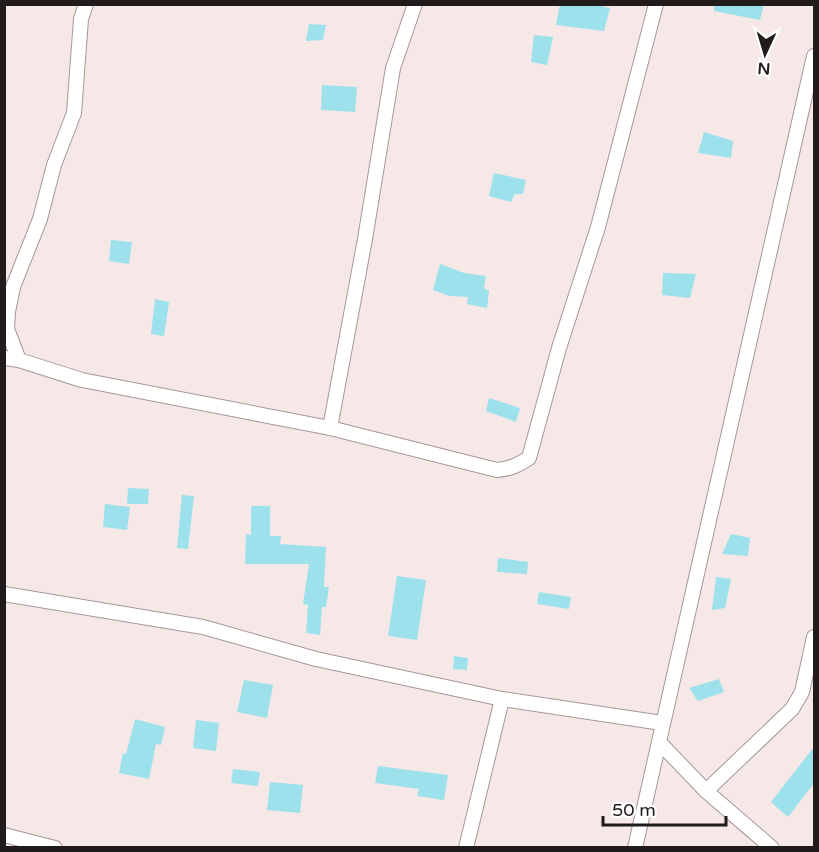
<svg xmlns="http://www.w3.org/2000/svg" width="819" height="852" viewBox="0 0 819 852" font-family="'Varela Round',sans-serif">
<rect width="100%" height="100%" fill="#f6e8e6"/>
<g fill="#9ce1ec">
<path d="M 560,4 L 605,4 L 604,7 L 610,8 L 604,31 L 556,25 Z"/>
<path d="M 714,4 L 764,4 L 760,20 L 714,11 Z"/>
<path d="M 309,24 L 326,25 L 323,40 L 306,41 Z"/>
<path d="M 534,35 L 553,37 L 547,65 L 531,62 Z"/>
<path d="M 322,85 L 357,87 L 355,112 L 321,110 Z"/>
<path d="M 704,132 L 733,141 L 731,158 L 698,153 Z"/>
<path d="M 494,173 L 526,180 L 523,194 L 515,194 L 511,202 L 489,196 Z"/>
<path d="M 111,240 L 132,242 L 129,264 L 109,261 Z"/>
<path d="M 440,264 L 464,273 L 486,276 L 484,288 L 489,291 L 487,308 L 467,304 L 468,297 L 450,296 L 433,290 Z"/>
<path d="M 663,273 L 696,274 L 690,298 L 662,295 Z"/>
<path d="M 155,299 L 169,302 L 164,336 L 151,334 Z"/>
<path d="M 489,398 L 520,408 L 516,422 L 486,411 Z"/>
<path d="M 128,488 L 149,489 L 148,504 L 127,504 Z"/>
<path d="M 182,495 L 194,496 L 188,549 L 177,548 Z"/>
<path d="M 105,504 L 130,507 L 127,530 L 103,527 Z"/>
<path d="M 251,506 L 270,506 L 270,536 L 281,536 L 280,544 L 326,547 L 324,587 L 329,587 L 326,607 L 322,607 L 320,635 L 306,633 L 308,605 L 303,604 L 309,564 L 245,564 L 246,534 L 251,535 Z"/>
<path d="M 731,534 L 750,538 L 748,556 L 722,554 Z"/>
<path d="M 498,558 L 528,562 L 527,574 L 497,572 Z"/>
<path d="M 397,576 L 426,580 L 417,640 L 388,636 Z"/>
<path d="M 716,577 L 731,579 L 725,608 L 712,610 Z"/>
<path d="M 539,592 L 571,597 L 569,609 L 537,604 Z"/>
<path d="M 454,656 L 468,658 L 467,670 L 453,669 Z"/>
<path d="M 719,679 L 724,692 L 698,701 L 689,688 Z"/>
<path d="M 244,680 L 273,685 L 267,718 L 237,712 Z"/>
<path d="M 135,719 L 165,727 L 161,745 L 156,744 L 149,779 L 119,773 L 123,753 L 126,754 Z"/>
<path d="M 196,720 L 219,723 L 216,751 L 193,748 Z"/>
<path d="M 814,747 L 814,783 L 788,817 L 771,802 Z"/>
<path d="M 378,766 L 448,775 L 444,800 L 417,796 L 419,789 L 375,783 Z"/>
<path d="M 233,769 L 260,772 L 258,786 L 231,783 Z"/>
<path d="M 270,782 L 303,785 L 300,813 L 267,810 Z"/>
</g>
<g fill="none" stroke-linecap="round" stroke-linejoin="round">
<g stroke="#a59897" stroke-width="16">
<g id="minor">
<path d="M 4,358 L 19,360 L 82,380 L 330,428 L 497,470 C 510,469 518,465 529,458 L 559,348 L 598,227 L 656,4"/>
<path d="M 19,360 L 7,329 L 8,312 L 13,287 L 40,219 L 54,165 L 74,113 L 81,19 L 86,4"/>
<path d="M 330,428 L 365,239 L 393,68 L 415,4"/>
<path d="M 4,594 L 203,627 L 316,659 L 502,699 L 662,723"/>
<path d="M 660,743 L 706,791 L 772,848"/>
<path d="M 706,791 L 792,709 L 802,692 L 814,637"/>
<path d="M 4,835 L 55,848"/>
<path d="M 466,848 L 502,699"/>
<path d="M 635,848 L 814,56"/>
</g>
</g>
<use href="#minor" stroke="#fff" stroke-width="14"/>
</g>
<rect width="819" height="852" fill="none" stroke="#211c1b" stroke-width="12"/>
<g transform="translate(765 54) rotate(184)" stroke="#ffffff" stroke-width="4.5" paint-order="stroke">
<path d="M0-4.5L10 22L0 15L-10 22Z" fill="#211c1b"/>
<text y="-9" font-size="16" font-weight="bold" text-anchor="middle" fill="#211c1b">N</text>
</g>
<path d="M603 816v9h123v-9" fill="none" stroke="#211c1b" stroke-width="3"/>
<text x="612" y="816" font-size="18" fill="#211c1b" stroke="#ffffff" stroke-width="4.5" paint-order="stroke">50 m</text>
</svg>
